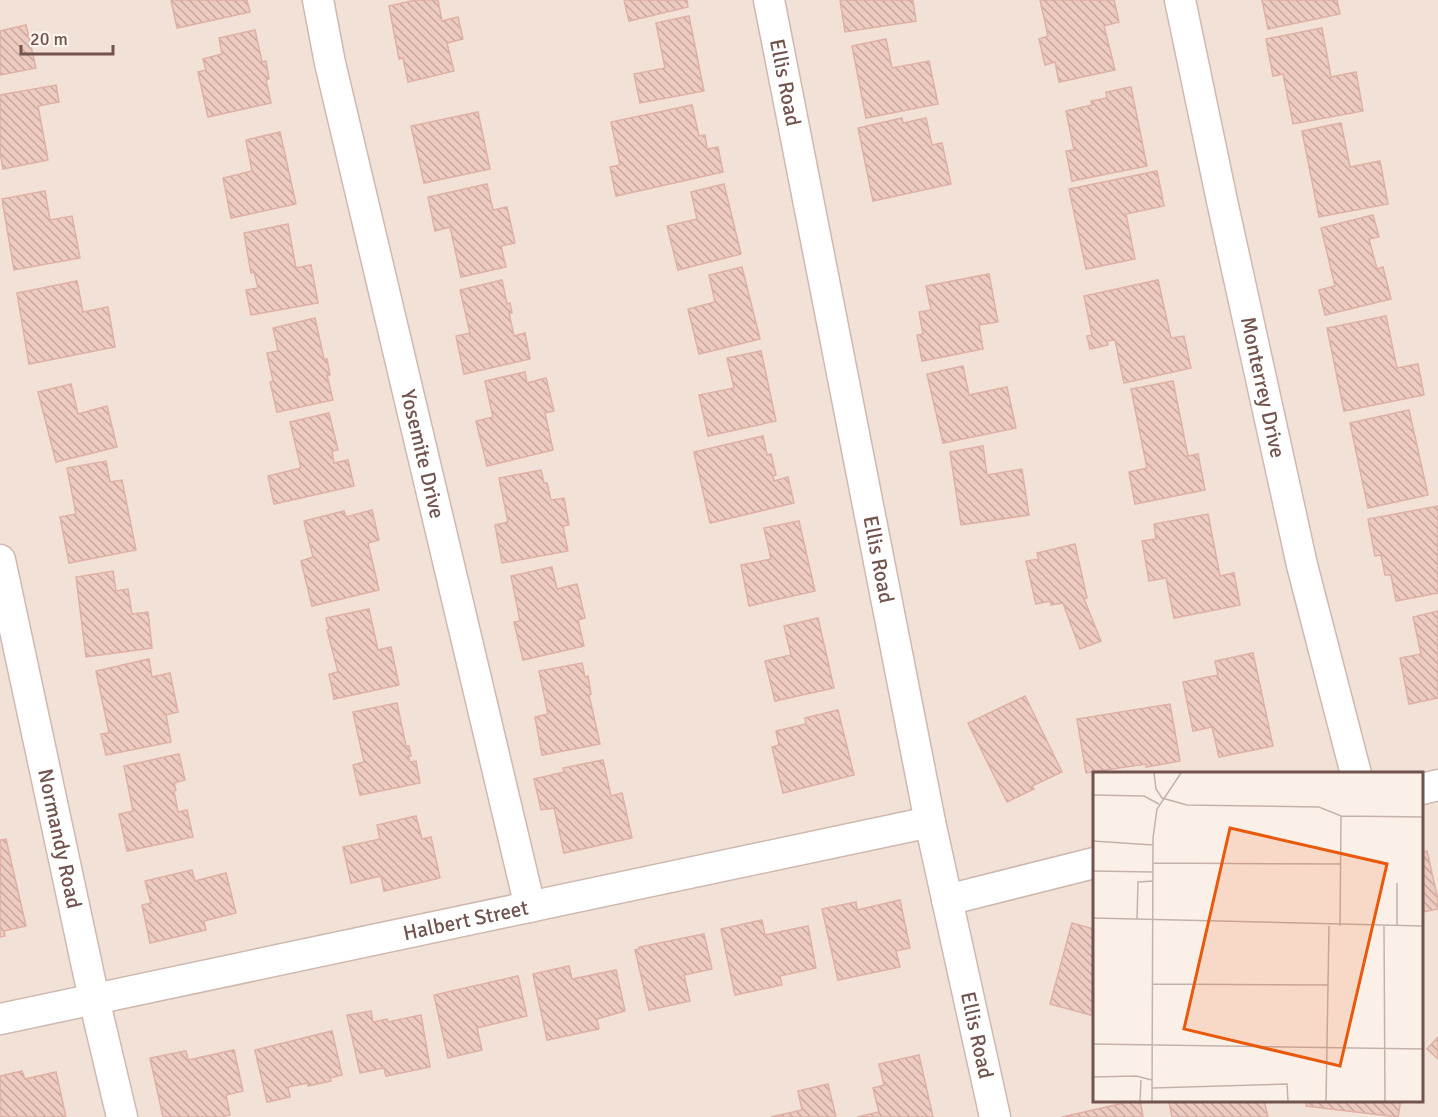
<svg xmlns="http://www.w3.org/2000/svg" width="1438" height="1117" viewBox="0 0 1438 1117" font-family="Signika,sans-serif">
<defs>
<pattern id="building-back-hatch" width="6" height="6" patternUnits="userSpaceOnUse" patternTransform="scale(1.5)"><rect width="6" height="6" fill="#eecbc1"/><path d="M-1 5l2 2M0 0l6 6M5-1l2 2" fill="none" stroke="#c5a79f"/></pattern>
</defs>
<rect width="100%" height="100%" fill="#fbf0e8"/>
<path fill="#f2e1d7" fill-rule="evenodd" d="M 0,0 L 1438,0 L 1438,1117 L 0,1117 ZM 1094,774 L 1422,774 L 1422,1100 L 1094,1100 Z"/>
<g fill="url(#building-back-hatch)" stroke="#dfb0a3" stroke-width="1.5">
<path d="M 171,0 L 247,0 L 250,12 L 177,28 Z"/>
<path d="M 416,0 L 438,0 L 442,21 L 458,17 L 463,39 L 447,43 L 454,71 L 408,82 L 403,58 L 399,59 L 389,6 Z"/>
<path d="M 624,0 L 687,0 L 688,7 L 629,21 Z"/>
<path d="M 840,0 L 913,0 L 916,21 L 845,32 Z"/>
<path d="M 1040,0 L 1114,0 L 1119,22 L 1104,26 L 1115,70 L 1059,82 L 1055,62 L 1045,65 L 1039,39 L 1048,36 Z"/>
<path d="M 1262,0 L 1337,0 L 1340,14 L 1268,29 Z"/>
<path d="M 689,16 L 704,91 L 640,103 L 634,74 L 665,68 L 656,23 Z"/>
<path d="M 26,25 L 36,68 L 0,75 L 0,31 Z"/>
<path d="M 1322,28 L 1331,77 L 1356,72 L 1363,111 L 1293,124 L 1283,74 L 1273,76 L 1266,39 Z"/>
<path d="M 255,30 L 262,62 L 266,61 L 269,79 L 266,80 L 271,103 L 208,117 L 198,72 L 206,70 L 203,59 L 222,54 L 219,38 Z"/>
<path d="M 886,39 L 892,68 L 929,61 L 938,104 L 866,118 L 852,46 Z"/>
<path d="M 56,85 L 59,102 L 38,106 L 48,160 L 3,169 L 0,152 L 0,95 Z"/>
<path d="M 1131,87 L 1147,166 L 1072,181 L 1066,151 L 1074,150 L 1066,111 L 1092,105 L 1091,101 L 1107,98 L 1106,92 Z"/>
<path d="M 692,105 L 699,136 L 705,135 L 707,149 L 718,147 L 723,172 L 616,196 L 610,167 L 620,165 L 611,122 Z"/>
<path d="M 478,112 L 490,169 L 424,183 L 411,126 Z"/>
<path d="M 902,118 L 903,123 L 926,118 L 932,145 L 942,143 L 951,184 L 873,201 L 858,128 Z"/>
<path d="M 1341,123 L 1350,167 L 1380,161 L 1388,204 L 1319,217 L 1302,131 Z"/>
<path d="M 280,132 L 296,204 L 231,218 L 223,178 L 252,171 L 246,140 Z"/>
<path d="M 1157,171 L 1164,206 L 1126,214 L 1135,259 L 1086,269 L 1069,189 Z"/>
<path d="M 487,184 L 493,210 L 507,207 L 515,243 L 501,246 L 506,267 L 461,277 L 450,227 L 435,231 L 428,197 Z"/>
<path d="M 724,184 L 741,254 L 678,270 L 667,226 L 697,219 L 691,192 Z"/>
<path d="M 45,191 L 50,220 L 72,216 L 80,258 L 14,270 L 2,199 Z"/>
<path d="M 1373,215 L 1379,237 L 1369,239 L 1377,269 L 1383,267 L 1391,299 L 1325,315 L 1319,290 L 1335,286 L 1321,228 Z"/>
<path d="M 288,224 L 296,268 L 311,265 L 318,303 L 251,315 L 246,290 L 258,288 L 254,272 L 251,273 L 244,233 Z"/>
<path d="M 742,267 L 760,339 L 699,354 L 688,309 L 715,302 L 709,275 Z"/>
<path d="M 989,274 L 998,322 L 979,325 L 983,349 L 922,361 L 917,335 L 923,334 L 919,312 L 931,310 L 926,286 Z"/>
<path d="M 502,280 L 507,304 L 510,303 L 512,313 L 509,313 L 514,336 L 525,333 L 530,359 L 464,374 L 456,336 L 470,333 L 460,290 Z"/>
<path d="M 1158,280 L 1171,338 L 1184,336 L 1191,368 L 1124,383 L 1115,340 L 1107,341 L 1108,345 L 1090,349 L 1087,336 L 1092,335 L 1084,296 Z"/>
<path d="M 77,281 L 83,312 L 108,307 L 115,347 L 29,364 L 17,293 Z"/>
<path d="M 1386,316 L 1397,368 L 1418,364 L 1424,395 L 1344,411 L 1327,328 Z"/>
<path d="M 315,318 L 324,359 L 327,359 L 330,375 L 327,375 L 333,400 L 277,412 L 270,382 L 273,381 L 267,353 L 278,351 L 273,328 Z"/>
<path d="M 761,351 L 776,421 L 708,436 L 699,395 L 734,388 L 727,358 Z"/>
<path d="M 963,366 L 969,395 L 1007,387 L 1016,428 L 943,443 L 927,374 Z"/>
<path d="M 525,372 L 527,383 L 546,378 L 554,411 L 545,413 L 553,450 L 487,466 L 476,421 L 493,417 L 485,381 Z"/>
<path d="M 1173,381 L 1188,456 L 1198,454 L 1205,490 L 1135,504 L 1129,472 L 1147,468 L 1131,389 Z"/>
<path d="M 71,384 L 78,414 L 107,406 L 117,447 L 56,462 L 38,392 Z"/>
<path d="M 1409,410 L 1428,495 L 1368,508 L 1350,423 Z"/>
<path d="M 329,413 L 338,450 L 332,451 L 334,463 L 348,460 L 354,486 L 274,504 L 268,476 L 301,468 L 290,422 Z"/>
<path d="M 763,436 L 767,455 L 771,454 L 776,475 L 773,476 L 774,481 L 788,477 L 794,503 L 710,523 L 694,452 Z"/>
<path d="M 983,446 L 987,475 L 1022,469 L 1029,515 L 961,525 L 950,452 Z"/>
<path d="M 106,461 L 110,482 L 122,480 L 136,550 L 69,563 L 60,517 L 76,514 L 67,468 Z"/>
<path d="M 541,470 L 544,483 L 547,483 L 551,500 L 564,498 L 569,525 L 563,526 L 568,551 L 502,563 L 495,525 L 508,522 L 499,478 Z"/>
<path d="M 1438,506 L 1438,593 L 1396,601 L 1391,575 L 1385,575 L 1381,555 L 1375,556 L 1368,519 Z"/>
<path d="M 372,510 L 379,540 L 368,543 L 379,590 L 312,606 L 301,561 L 313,557 L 304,521 L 344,511 L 346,517 Z"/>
<path d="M 1208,514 L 1220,576 L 1234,573 L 1240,605 L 1174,618 L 1166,578 L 1149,581 L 1142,541 L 1156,539 L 1154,524 Z"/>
<path d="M 799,521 L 815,591 L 749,606 L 741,565 L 771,559 L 764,528 Z"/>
<path d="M 1075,544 L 1087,598 L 1084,599 L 1101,641 L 1080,649 L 1063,603 L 1051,605 L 1050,601 L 1036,604 L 1026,561 L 1039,559 L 1037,553 Z"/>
<path d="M 552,567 L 557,589 L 577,584 L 585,618 L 578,620 L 584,646 L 523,660 L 514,622 L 520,621 L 511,576 Z"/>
<path d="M 113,571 L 116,591 L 128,589 L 132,614 L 148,612 L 152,648 L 86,657 L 76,577 Z"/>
<path d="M 369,609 L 378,650 L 391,647 L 399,685 L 334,699 L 329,674 L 338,672 L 327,630 L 329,630 L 326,618 Z"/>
<path d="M 1438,611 L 1438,698 L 1409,704 L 1400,658 L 1421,654 L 1413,617 Z"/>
<path d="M 818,618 L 834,688 L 775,701 L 765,661 L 791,655 L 784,626 Z"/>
<path d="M 1253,653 L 1273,746 L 1219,757 L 1212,727 L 1193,731 L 1183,682 L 1218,675 L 1215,661 Z"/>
<path d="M 149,659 L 152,677 L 170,673 L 178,712 L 166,715 L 171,742 L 106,755 L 101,734 L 109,733 L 96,671 Z"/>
<path d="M 582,663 L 585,677 L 588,676 L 591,694 L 589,695 L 600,744 L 542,755 L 535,717 L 548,714 L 539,671 Z"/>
<path d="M 1025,696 L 1062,772 L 1032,786 L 1034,789 L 1007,802 L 968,723 Z"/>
<path d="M 397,703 L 406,746 L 409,746 L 411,756 L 408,756 L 410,762 L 416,761 L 420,783 L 360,795 L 353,765 L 364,762 L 353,712 Z"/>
<path d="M 1170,704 L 1180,761 L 1146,767 L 1146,764 L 1086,773 L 1077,719 Z"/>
<path d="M 838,710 L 854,775 L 783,793 L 772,747 L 779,745 L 776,731 L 806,724 L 805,718 Z"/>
<path d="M 179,754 L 185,780 L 174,783 L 176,790 L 174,791 L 178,812 L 187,810 L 193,837 L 127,851 L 119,814 L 133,811 L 124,766 Z"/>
<path d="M 603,760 L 611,796 L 622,793 L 632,838 L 564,853 L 554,808 L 541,810 L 534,779 L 564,772 L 563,768 Z"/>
<path d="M 416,816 L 422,839 L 431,837 L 440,878 L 384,891 L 381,876 L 351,883 L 343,847 L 380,839 L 377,825 Z"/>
<path d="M 6,839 L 26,926 L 4,931 L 5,936 L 0,937 L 0,840 Z"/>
<path d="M 1427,851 L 1438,900 L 1438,909 L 1422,912 L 1422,853 Z"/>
<path d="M 192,870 L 195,881 L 226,873 L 236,913 L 204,921 L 206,930 L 150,943 L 142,905 L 151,903 L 145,881 Z"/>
<path d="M 900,900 L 910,948 L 896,951 L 900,967 L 838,980 L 822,909 L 856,902 L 857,910 Z"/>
<path d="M 762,920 L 765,935 L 808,926 L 816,968 L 780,976 L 782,985 L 735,995 L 721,929 Z"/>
<path d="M 1072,923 L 1094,929 L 1094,1016 L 1050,1004 Z"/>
<path d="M 704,934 L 712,969 L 684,975 L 690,1001 L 649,1010 L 635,950 L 639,949 L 639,947 Z"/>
<path d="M 569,966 L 572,979 L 616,970 L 625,1011 L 597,1019 L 599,1029 L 547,1040 L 533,974 Z"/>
<path d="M 518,976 L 527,1016 L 477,1028 L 482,1050 L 448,1058 L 434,995 Z"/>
<path d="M 371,1011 L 373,1022 L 387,1019 L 388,1022 L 421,1015 L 430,1067 L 386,1076 L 384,1068 L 360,1073 L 347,1015 Z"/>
<path d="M 332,1031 L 342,1075 L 330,1078 L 331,1081 L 308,1086 L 308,1083 L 288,1087 L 290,1097 L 267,1102 L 255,1050 Z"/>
<path d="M 1438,1037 L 1438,1059 L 1427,1049 Z"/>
<path d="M 234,1050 L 243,1091 L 226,1095 L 230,1115 L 221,1117 L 163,1117 L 150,1058 L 186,1051 L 188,1060 Z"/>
<path d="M 919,1055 L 933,1117 L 857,1117 L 879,1112 L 873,1088 L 884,1085 L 879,1064 Z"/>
<path d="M 22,1071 L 25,1079 L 56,1072 L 66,1117 L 0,1117 L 0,1076 Z"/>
<path d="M 828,1084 L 836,1117 L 771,1117 L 802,1110 L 798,1091 Z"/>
<path d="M 1140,1100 L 1143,1117 L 1062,1117 L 1137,1100 Z"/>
<path d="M 1178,1100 L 1264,1100 L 1268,1117 L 1172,1117 L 1169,1102 Z"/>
<path d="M 1307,1100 L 1401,1100 L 1398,1117 L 1306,1106 Z"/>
</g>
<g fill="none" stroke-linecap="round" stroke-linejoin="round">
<g stroke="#ceb9b1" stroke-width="33">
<g id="minor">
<path id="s1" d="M 318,0 L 330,63 L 530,907"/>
<path id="s2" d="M 769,0 L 930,822 L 995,1117"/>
<path id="s3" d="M 1180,0 L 1222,201 L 1302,565 L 1356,774"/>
<path id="s4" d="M 0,560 L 94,999 L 122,1117"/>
<path d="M 1422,789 L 1438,785"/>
<path d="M 947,900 L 1094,863"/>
<path id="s5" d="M 0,1019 L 930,822"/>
</g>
</g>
<use href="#minor" stroke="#fff" stroke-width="30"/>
</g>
<g text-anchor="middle" stroke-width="5" stroke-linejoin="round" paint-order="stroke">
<g font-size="21" fill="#72544e" stroke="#fef5ee">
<text dy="7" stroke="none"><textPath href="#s2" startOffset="84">Ellis Road</textPath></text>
<text dy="7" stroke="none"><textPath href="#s3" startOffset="396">Monterrey Drive</textPath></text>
<text dy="7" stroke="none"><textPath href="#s1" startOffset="466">Yosemite Drive</textPath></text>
<text dy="7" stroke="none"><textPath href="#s2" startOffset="570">Ellis Road</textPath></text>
<text dy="7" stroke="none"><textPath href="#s4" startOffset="285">Normandy Road</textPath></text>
<text dy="7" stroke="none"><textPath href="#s5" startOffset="476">Halbert Street</textPath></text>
<text dy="7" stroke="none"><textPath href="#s2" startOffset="1056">Ellis Road</textPath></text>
</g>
</g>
<g transform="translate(1093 772)">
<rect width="330" height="330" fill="#fbf0e8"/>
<path fill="none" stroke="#c4b2aa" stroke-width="1.5" d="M 61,1 L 63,17 L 69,26 L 94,33 L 226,35 L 248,44 L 330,45M 0,23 L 51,24 L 66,32M 0,69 L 60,73M 60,91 L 247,92M 0,99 L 60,100M 304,111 L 304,154M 0,146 L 330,154M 44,147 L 45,110 L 60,109M 247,154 L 248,44M 291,154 L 292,329M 59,212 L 235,213M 0,272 L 330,277M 0,305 L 43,304 L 59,308M 59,316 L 194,312 L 195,329M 47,329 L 48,308M 59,329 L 60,66 L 64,37 L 88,1M 233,329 L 236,154"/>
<path fill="#e8590c" fill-opacity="0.15" stroke="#e8590c" stroke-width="3" d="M 137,56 L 294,92 L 247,294 L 91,257 Z"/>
<rect width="330" height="330" fill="none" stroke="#72544e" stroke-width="3"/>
</g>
<path d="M21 45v9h92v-9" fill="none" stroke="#72544e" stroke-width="3"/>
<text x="30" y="45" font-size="18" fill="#72544e" stroke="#fef5ee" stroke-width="4.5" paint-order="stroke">20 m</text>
</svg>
